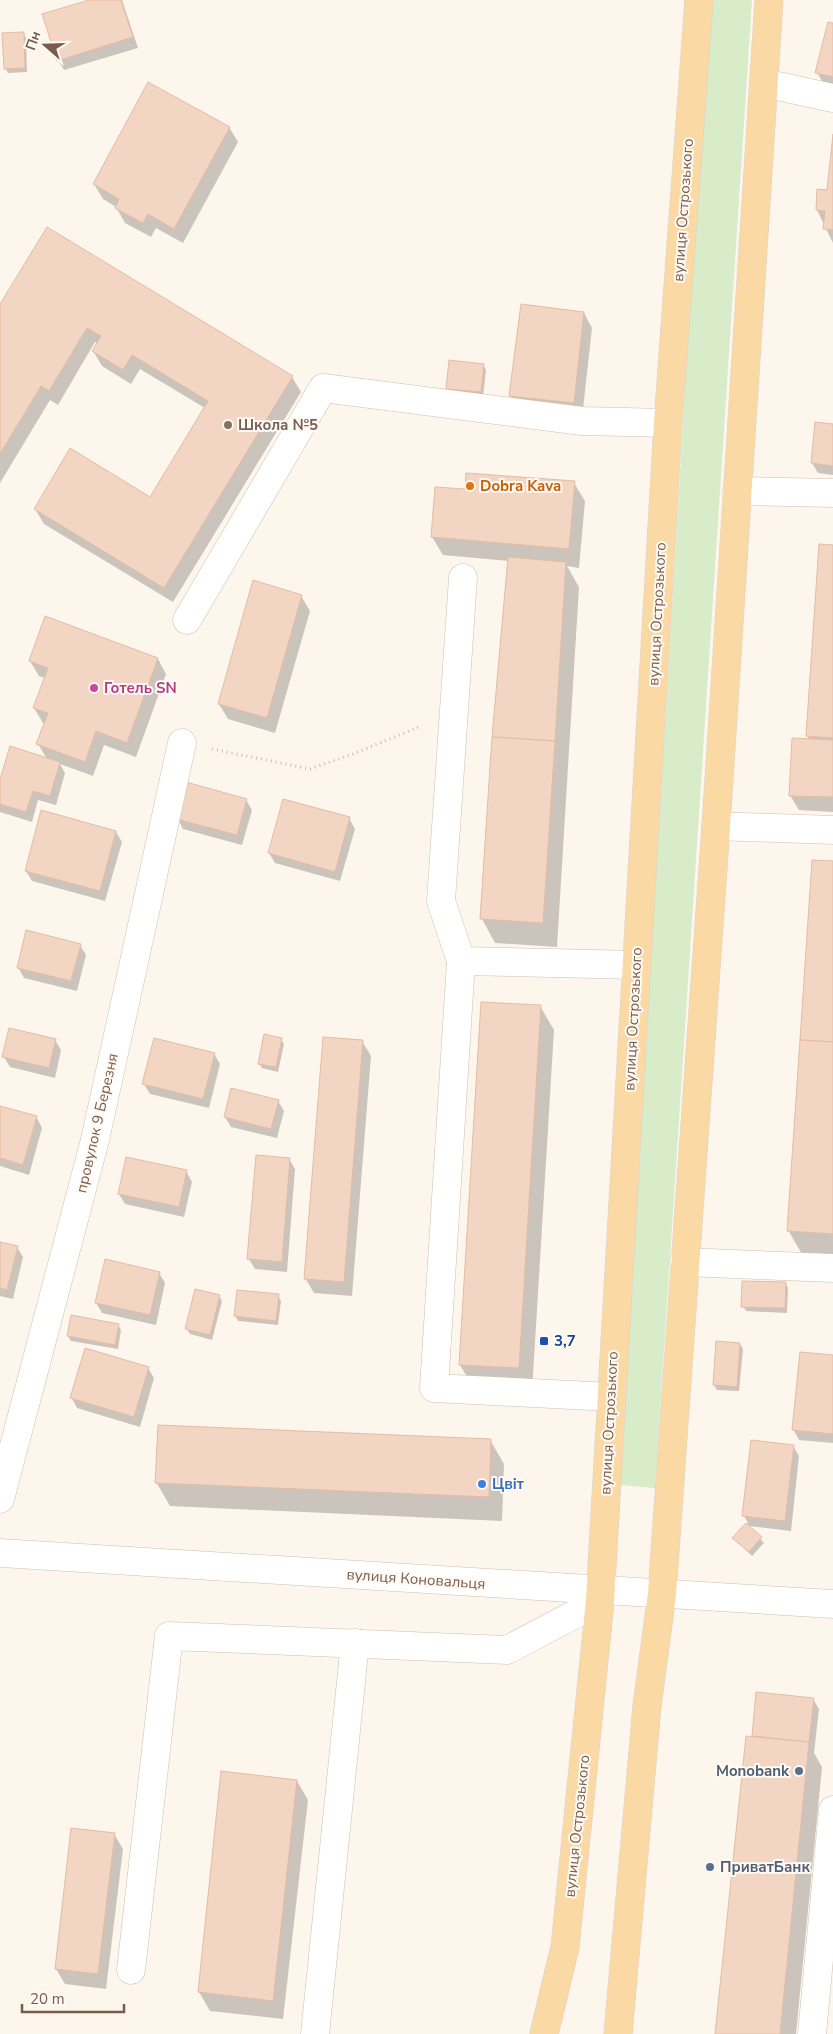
<svg xmlns="http://www.w3.org/2000/svg" width="833" height="2034" viewBox="0 0 833 2034" font-family="'Nunito Sans',sans-serif">
<rect width="100%" height="100%" fill="#fdf6ec"/>
<path fill="#d8ecc9" d="M 708,0 L 752,0 L 655,1488 L 620,1485 Z"/>
<g fill="#0003">
<path d="M 93,0 L 122,0 L 138,48 L 64,70 L 58,60 Z"/>
<path d="M 833,24 L 833,93 L 827,91 L 817,72 Z"/>
<path d="M 23,33 L 26,38 L 27,72 L 8,73 L 5,68 Z"/>
<path d="M 229,127 L 238,142 L 183,243 L 156,228 L 151,237 L 125,223 L 116,207 L 103,199 L 94,184 Z"/>
<path d="M 833,135 L 833,243 L 817,210 L 828,191 Z"/>
<path d="M 0,307 L 292,377 L 301,392 L 173,602 L 44,524 L 35,509 L 151,498 L 205,408 L 140,369 L 131,384 L 102,366 L 93,351 L 98,344 L 95,342 L 58,405 L 50,400 L 0,483 Z"/>
<path d="M 584,313 L 592,328 L 582,418 L 519,410 L 511,395 Z"/>
<path d="M 483,365 L 486,370 L 483,397 L 450,393 L 447,388 Z"/>
<path d="M 816,423 L 833,425 L 833,475 L 818,473 L 812,463 Z"/>
<path d="M 574,483 L 585,501 L 579,568 L 567,566 L 579,587 L 557,947 L 495,943 L 482,919 L 509,561 L 443,555 L 432,537 L 466,491 Z"/>
<path d="M 833,546 L 833,812 L 799,810 L 790,795 L 810,740 L 807,736 Z"/>
<path d="M 301,596 L 310,611 L 275,733 L 228,719 L 219,704 Z"/>
<path d="M 46,618 L 158,659 L 166,674 L 136,757 L 104,745 L 93,776 L 60,764 L 65,773 L 56,805 L 38,800 L 32,822 L 0,812 L 0,783 L 47,759 L 38,744 L 45,723 L 43,723 L 34,708 L 45,678 L 39,676 L 30,661 Z"/>
<path d="M 246,800 L 252,810 L 242,845 L 183,829 L 178,819 Z"/>
<path d="M 349,818 L 355,829 L 340,881 L 275,863 L 269,853 Z"/>
<path d="M 116,832 L 122,842 L 105,901 L 32,881 L 26,871 Z"/>
<path d="M 833,862 L 833,1256 L 802,1254 L 788,1230 Z"/>
<path d="M 80,945 L 86,955 L 77,991 L 24,978 L 18,967 Z"/>
<path d="M 540,1006 L 554,1030 L 532,1392 L 474,1389 L 460,1365 Z"/>
<path d="M 281,1039 L 284,1044 L 278,1072 L 262,1068 L 259,1063 Z"/>
<path d="M 55,1040 L 61,1050 L 55,1078 L 10,1067 L 4,1057 Z"/>
<path d="M 362,1041 L 371,1056 L 352,1296 L 314,1293 L 305,1278 Z"/>
<path d="M 214,1054 L 220,1064 L 209,1108 L 150,1094 L 144,1084 Z"/>
<path d="M 278,1101 L 284,1111 L 277,1138 L 231,1127 L 225,1117 Z"/>
<path d="M 0,1107 L 37,1118 L 42,1128 L 29,1175 L 0,1166 Z"/>
<path d="M 289,1159 L 295,1169 L 287,1272 L 255,1269 L 249,1259 Z"/>
<path d="M 186,1171 L 192,1182 L 184,1217 L 125,1204 L 119,1194 Z"/>
<path d="M 0,1243 L 17,1247 L 23,1257 L 13,1299 L 0,1296 Z"/>
<path d="M 159,1273 L 165,1283 L 156,1325 L 102,1313 L 96,1303 Z"/>
<path d="M 785,1283 L 788,1288 L 787,1313 L 746,1311 L 743,1306 Z"/>
<path d="M 219,1296 L 222,1301 L 212,1340 L 190,1334 L 187,1329 Z"/>
<path d="M 278,1296 L 281,1301 L 278,1325 L 238,1321 L 235,1316 Z"/>
<path d="M 118,1325 L 121,1330 L 118,1349 L 71,1341 L 68,1336 Z"/>
<path d="M 740,1344 L 743,1349 L 739,1391 L 717,1390 L 714,1385 Z"/>
<path d="M 833,1357 L 833,1443 L 799,1440 L 793,1429 Z"/>
<path d="M 148,1368 L 154,1378 L 140,1427 L 77,1408 L 71,1397 Z"/>
<path d="M 490,1440 L 504,1464 L 502,1521 L 170,1506 L 156,1482 Z"/>
<path d="M 793,1446 L 799,1456 L 791,1531 L 749,1526 L 764,1543 L 752,1556 L 734,1538 L 748,1523 L 744,1516 Z"/>
<path d="M 813,1699 L 819,1709 L 814,1753 L 822,1767 L 796,2034 L 718,2034 L 753,1736 Z"/>
<path d="M 222,1773 L 297,1781 L 308,1800 L 283,2019 L 210,2011 L 199,1992 Z"/>
<path d="M 114,1834 L 123,1849 L 106,1989 L 65,1984 L 56,1969 Z"/>
</g>
<g fill="#f3d5c3" stroke="#e6bba3">
<path d="M 89,0 L 121,0 L 133,37 L 57,61 L 42,14 Z"/>
<path d="M 828,22 L 833,23 L 833,77 L 815,73 Z"/>
<path d="M 24,32 L 25,68 L 4,69 L 2,33 Z"/>
<path d="M 148,82 L 230,127 L 174,229 L 148,214 L 143,223 L 115,208 L 119,199 L 93,184 Z"/>
<path d="M 833,134 L 833,230 L 823,229 L 825,211 L 816,210 L 817,189 L 827,190 Z"/>
<path d="M 47,227 L 293,376 L 164,588 L 34,509 L 70,448 L 150,497 L 208,401 L 132,355 L 123,370 L 92,351 L 101,336 L 87,328 L 49,391 L 41,386 L 0,454 L 0,304 Z"/>
<path d="M 521,304 L 584,312 L 574,403 L 509,396 Z"/>
<path d="M 449,360 L 484,364 L 481,392 L 446,389 Z"/>
<path d="M 815,422 L 833,424 L 833,466 L 811,463 Z"/>
<path d="M 466,473 L 575,481 L 569,549 L 431,537 L 435,487 L 465,489 Z"/>
<path d="M 819,544 L 833,545 L 833,738 L 806,736 Z"/>
<path d="M 508,557 L 566,562 L 555,741 L 492,737 Z"/>
<path d="M 253,580 L 302,595 L 267,718 L 218,704 Z"/>
<path d="M 45,616 L 158,658 L 127,743 L 96,731 L 85,762 L 36,744 L 48,713 L 33,708 L 48,668 L 29,661 Z"/>
<path d="M 492,737 L 555,741 L 543,923 L 480,919 Z"/>
<path d="M 792,738 L 833,740 L 833,797 L 789,796 Z"/>
<path d="M 10,746 L 60,762 L 50,796 L 33,791 L 26,812 L 0,804 L 0,779 Z"/>
<path d="M 186,782 L 247,799 L 237,835 L 176,819 Z"/>
<path d="M 283,799 L 350,817 L 335,872 L 268,853 Z"/>
<path d="M 41,810 L 116,831 L 100,891 L 25,871 Z"/>
<path d="M 812,860 L 833,861 L 833,1042 L 800,1040 Z"/>
<path d="M 26,930 L 81,944 L 71,981 L 17,968 Z"/>
<path d="M 481,1002 L 541,1005 L 519,1368 L 459,1365 Z"/>
<path d="M 9,1028 L 56,1039 L 49,1068 L 2,1057 Z"/>
<path d="M 264,1034 L 282,1038 L 276,1067 L 258,1064 Z"/>
<path d="M 323,1037 L 363,1040 L 344,1282 L 304,1279 Z"/>
<path d="M 154,1038 L 215,1053 L 203,1099 L 142,1084 Z"/>
<path d="M 800,1040 L 833,1042 L 833,1234 L 787,1231 Z"/>
<path d="M 231,1088 L 279,1100 L 271,1129 L 224,1117 Z"/>
<path d="M 0,1106 L 37,1116 L 23,1165 L 0,1158 Z"/>
<path d="M 256,1155 L 290,1158 L 282,1262 L 247,1259 Z"/>
<path d="M 126,1157 L 187,1170 L 179,1207 L 118,1194 Z"/>
<path d="M 0,1242 L 18,1246 L 7,1290 L 0,1288 Z"/>
<path d="M 105,1259 L 160,1272 L 150,1315 L 95,1303 Z"/>
<path d="M 742,1281 L 786,1282 L 785,1308 L 741,1307 Z"/>
<path d="M 195,1289 L 220,1295 L 210,1335 L 185,1329 Z"/>
<path d="M 237,1290 L 279,1294 L 276,1321 L 234,1316 Z"/>
<path d="M 71,1315 L 119,1324 L 115,1345 L 67,1336 Z"/>
<path d="M 716,1341 L 740,1343 L 737,1387 L 713,1385 Z"/>
<path d="M 85,1348 L 149,1367 L 134,1417 L 70,1398 Z"/>
<path d="M 800,1352 L 833,1355 L 833,1434 L 792,1430 Z"/>
<path d="M 158,1425 L 491,1439 L 489,1497 L 155,1483 Z"/>
<path d="M 751,1440 L 794,1445 L 785,1521 L 742,1516 Z"/>
<path d="M 746,1523 L 762,1537 L 749,1552 L 732,1538 Z"/>
<path d="M 756,1692 L 814,1698 L 809,1742 L 752,1736 Z"/>
<path d="M 746,1736 L 809,1742 L 780,2034 L 715,2034 Z"/>
<path d="M 221,1771 L 297,1780 L 273,2001 L 198,1992 Z"/>
<path d="M 71,1828 L 115,1833 L 98,1974 L 55,1969 Z"/>
</g>
<g fill="none" stroke-linecap="round" stroke-linejoin="round">
<g stroke="#d1beb0" stroke-width="29">
<g id="minor">
<path d="M 764,83 L 833,98"/>
<path d="M 737,491 L 833,493"/>
<path d="M 463,578 L 441,901 L 461,961 L 434,1388 L 611,1397"/>
<path d="M 187,620 L 323,388 L 582,421 L 668,423"/>
<path d="M 716,826 L 833,830"/>
<path d="M 461,961 L 636,965"/>
<path d="M 684,1262 L 833,1268"/>
<path d="M 0,1499 L 95,1140 L 182,743"/>
<path d="M 0,1553 L 833,1604"/>
<path d="M 131,1970 L 169,1636 L 507,1650 L 600,1601"/>
<path d="M 315,2034 L 355,1643"/>
<path d="M 812,2034 L 833,1810"/>
</g>
</g>
<g stroke="#dad1cd" stroke-width="29">
<g id="major">
<path d="M 544,2034 L 565,1947 L 600,1601 L 668,423 L 699,0"/>
<path d="M 618,2034 L 647,1706 L 662,1594 L 716,826 L 769,0"/>
</g>
</g>
<path stroke="#d9b8a5" stroke-width="3" stroke-dasharray="1 4" stroke-linecap="butt" d="M 212,749 L 310,769 L 353,754 L 421,726"/>
<use href="#minor" stroke="#fff" stroke-width="28"/>
<use href="#major" stroke="#fbd9a5" stroke-width="28"/>
</g>
<circle fill="#8d6e63" stroke="#fffaf3" stroke-width="2" cx="228" cy="425" r="5"/>
<circle fill="#e8710a" stroke="#fffaf3" stroke-width="2" cx="470" cy="486" r="5"/>
<circle fill="#d1479c" stroke="#fffaf3" stroke-width="2" cx="94" cy="688" r="5"/>
<rect fill="#1a4fb4" stroke="#fffaf3" stroke-width="2" x="539" y="1336" width="10" height="10" rx="2.5"/>
<circle fill="#3f7fe0" stroke="#fffaf3" stroke-width="2" cx="482" cy="1484" r="5"/>
<g fill="#5c6f8a" stroke="#fffaf3" stroke-width="2">
<circle cx="799" cy="1771" r="5"/>
<circle cx="710" cy="1867" r="5"/>
</g>
<g text-anchor="middle" stroke-width="4" stroke-linejoin="round" paint-order="stroke">
<g font-size="15" fill="#7a5c4d" stroke="#fffaf3">
<text transform="translate(683 210) rotate(-86)" y="5">вулиця Острозького</text>
<text transform="translate(657 614) rotate(-87)" y="5">вулиця Острозького</text>
<text transform="translate(633 1019) rotate(-87)" y="5">вулиця Острозького</text>
<text transform="translate(97 1123) rotate(-77)" y="5">провулок 9 Березня</text>
<text transform="translate(609 1423) rotate(-87)" y="5">вулиця Острозького</text>
<text transform="translate(416 1579) rotate(4)" y="5">вулиця Коновальця</text>
<text transform="translate(577 1826) rotate(-84)" y="5">вулиця Острозького</text>
</g>
<g font-size="15" font-weight="bold" fill="#785e54" stroke="#fffaf3" text-anchor="start">
<text x="238" y="430">Школа №5</text>
</g>
<g font-size="15" font-weight="bold" fill="#c56008" stroke="#fffaf3" text-anchor="start">
<text x="480" y="491">Dobra Kava</text>
</g>
<g font-size="15" font-weight="bold" fill="#b23c85" stroke="#fffaf3" text-anchor="start">
<text x="104" y="693">Готель SN</text>
</g>
<g font-size="15" font-weight="bold" fill="#164399" stroke="#fffaf3" text-anchor="start">
<text x="554" y="1346">3,7</text>
</g>
<g font-size="15" font-weight="bold" fill="#366cbe" stroke="#fffaf3" text-anchor="start">
<text x="492" y="1489">Цвіт</text>
</g>
<g font-size="15" font-weight="bold" fill="#4e5e75" stroke="#fffaf3" text-anchor="end">
<text x="789" y="1776">Monobank</text>
<text x="720" y="1872" text-anchor="start">ПриватБанк</text>
</g>
</g>
<g transform="translate(45 45) rotate(290)" stroke="#fffaf3" stroke-width="4" paint-order="stroke">
<path d="M0-4L9 19L0 12L-9 19Z" fill="#7a5c4d"/>
<text y="-8" font-size="14" font-weight="bold" text-anchor="middle" fill="#7a5c4d">Пн</text>
</g>
<path d="M22 2004v8h102v-8" fill="none" stroke="#7a5c4d" stroke-width="2.5"/>
<text x="30" y="2004" font-size="15" fill="#7a5c4d" stroke="#fffaf3" stroke-width="4" paint-order="stroke">20 m</text>
</svg>
